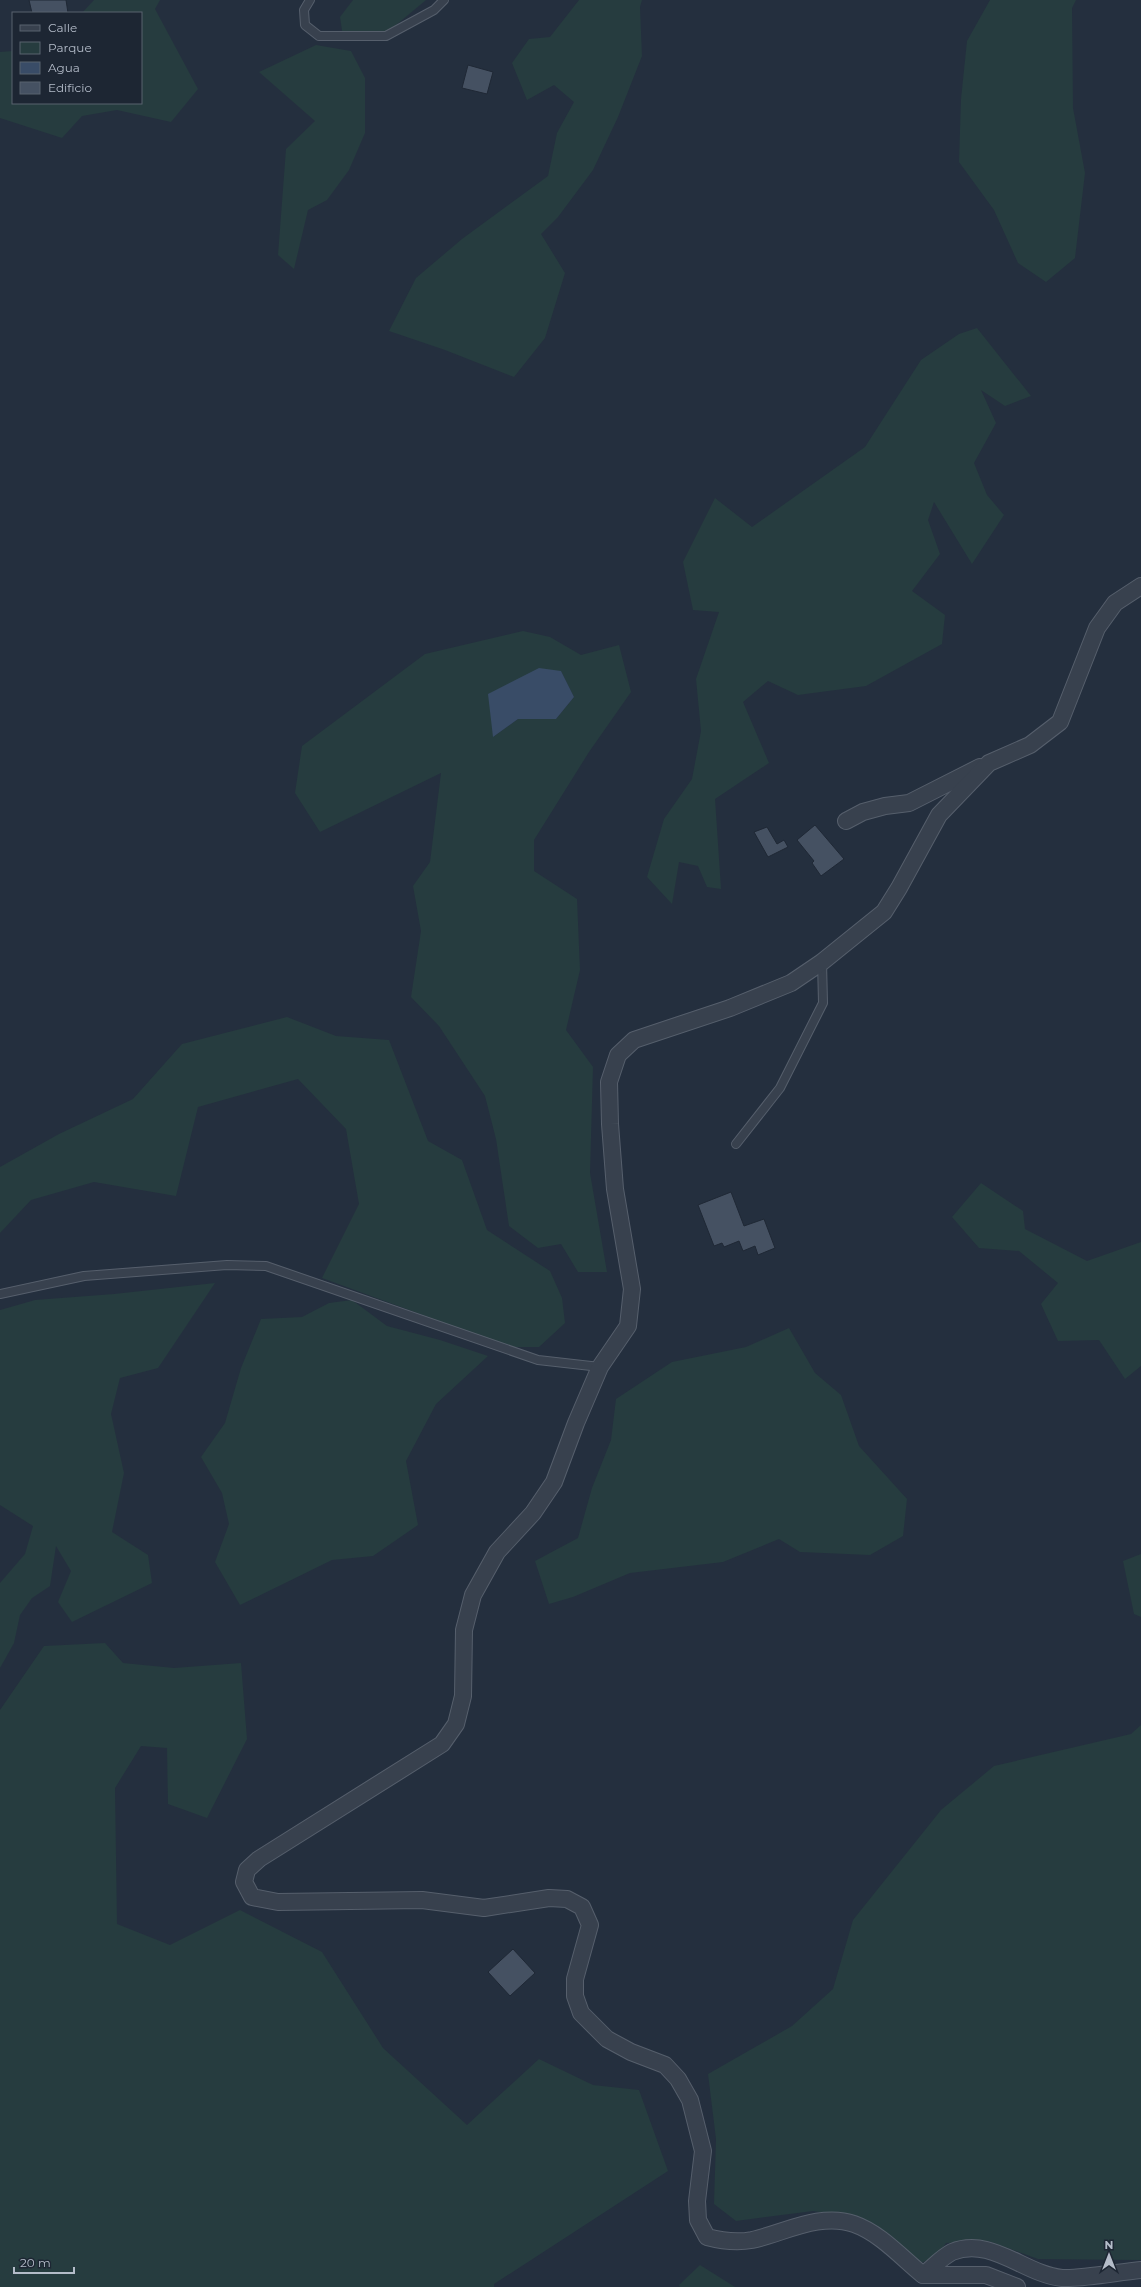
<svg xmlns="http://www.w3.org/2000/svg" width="1141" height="2287" viewBox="0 0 1141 2287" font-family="Montserrat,sans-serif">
<rect width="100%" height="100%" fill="#242f3e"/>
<g fill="#263c3f" fill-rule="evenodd">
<path d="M 94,0 L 160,0 L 155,9 L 198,89 L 171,122 L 117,110 L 82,116 L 62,138 L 0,118 L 0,52 L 13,51 L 13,103 L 141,103 L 141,13 L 82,13 Z"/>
<path d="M 353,0 L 426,0 L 384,35 L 343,37 L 340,17 Z"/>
<path d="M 579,0 L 642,0 L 640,7 L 642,56 L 618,117 L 593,170 L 558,217 L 541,234 L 565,273 L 545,338 L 514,377 L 445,350 L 389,331 L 416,278 L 462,239 L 548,176 L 557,133 L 574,102 L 554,85 L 527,100 L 512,63 L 529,39 L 550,37 Z"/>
<path d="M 990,0 L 1076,0 L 1072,8 L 1073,108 L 1085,173 L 1075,258 L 1046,282 L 1018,263 L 994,210 L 959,162 L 961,99 L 967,41 Z"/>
<path d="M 316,45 L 351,51 L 365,78 L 365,133 L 349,170 L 327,200 L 308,210 L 294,269 L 278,255 L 286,149 L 315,121 L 259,72 Z"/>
<path d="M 977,328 L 1031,396 L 1005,406 L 981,390 L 996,423 L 974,463 L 987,495 L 1004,515 L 972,564 L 934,502 L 928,520 L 940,554 L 912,591 L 945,615 L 942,644 L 866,686 L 798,695 L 768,681 L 743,702 L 769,763 L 715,799 L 721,889 L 707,887 L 698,866 L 679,862 L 672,904 L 647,877 L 664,819 L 692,779 L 701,731 L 696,679 L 719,612 L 693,610 L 683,562 L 715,498 L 752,527 L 865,447 L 921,360 L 959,334 Z"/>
<path d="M 523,631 L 550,637 L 581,655 L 619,645 L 631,692 L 589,752 L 534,840 L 534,871 L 577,899 L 580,970 L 566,1030 L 593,1067 L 590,1173 L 607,1272 L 578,1272 L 561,1244 L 538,1248 L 509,1226 L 496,1139 L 485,1096 L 439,1026 L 411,997 L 421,931 L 413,886 L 430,862 L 441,773 L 320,832 L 295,793 L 302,746 L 425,654 ZM 561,671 L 574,697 L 556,719 L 518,719 L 493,737 Z"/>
<path d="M 287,1017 L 336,1036 L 389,1040 L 428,1141 L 462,1160 L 487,1230 L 550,1271 L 562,1298 L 565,1323 L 539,1347 L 510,1347 L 322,1278 L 359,1204 L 346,1129 L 298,1079 L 198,1107 L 176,1196 L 94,1182 L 31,1200 L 0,1233 L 0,1167 L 59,1134 L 133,1099 L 182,1044 Z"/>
<path d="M 981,1183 L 1023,1211 L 1025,1229 L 1087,1261 L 1141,1242 L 1141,1366 L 1125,1379 L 1099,1340 L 1058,1341 L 1041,1304 L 1058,1283 L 1019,1251 L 979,1248 L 952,1217 Z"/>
<path d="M 215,1283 L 158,1368 L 120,1378 L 111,1414 L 124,1473 L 112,1532 L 148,1555 L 152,1583 L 72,1622 L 58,1602 L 71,1571 L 56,1546 L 50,1586 L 32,1598 L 20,1615 L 14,1643 L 0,1668 L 0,1583 L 25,1554 L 33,1526 L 0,1505 L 0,1310 L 35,1300 L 114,1294 Z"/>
<path d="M 352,1300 L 387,1326 L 440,1340 L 488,1356 L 436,1404 L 406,1461 L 418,1525 L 373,1556 L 332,1560 L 240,1605 L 215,1562 L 229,1524 L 222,1493 L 201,1457 L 225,1423 L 241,1368 L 261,1319 L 302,1317 L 329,1303 Z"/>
<path d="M 789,1328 L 815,1373 L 841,1395 L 859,1446 L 907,1499 L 903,1536 L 870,1555 L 800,1552 L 779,1539 L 723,1562 L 630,1573 L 573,1597 L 549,1604 L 535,1561 L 578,1538 L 592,1488 L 611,1440 L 616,1399 L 672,1362 L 746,1347 Z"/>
<path d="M 1141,1554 L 1141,1617 L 1134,1614 L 1123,1561 Z"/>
<path d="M 105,1643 L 123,1663 L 174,1668 L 241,1663 L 247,1739 L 207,1818 L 168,1804 L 167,1748 L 141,1746 L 115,1788 L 117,1924 L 170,1945 L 240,1910 L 322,1952 L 383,2048 L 467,2125 L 539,2059 L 593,2085 L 639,2090 L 668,2171 L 494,2284 L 494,2287 L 0,2287 L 0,1710 L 44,1646 Z"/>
<path d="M 1141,1725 L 1141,2260 L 1038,2259 L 988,2241 L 946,2243 L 937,2256 L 921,2263 L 863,2219 L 813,2211 L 736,2221 L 714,2204 L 716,2139 L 708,2074 L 792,2026 L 833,1989 L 853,1920 L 941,1810 L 994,1766 L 1131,1734 Z"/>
<path d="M 700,2265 L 735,2287 L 680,2287 L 679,2285 Z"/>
</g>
<path fill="#394c67" d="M 539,668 L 561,671 L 574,697 L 556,719 L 518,719 L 493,737 L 488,694 Z"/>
<g fill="#455162" stroke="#1f2835">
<path d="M 29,0 L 66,0 L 68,13 L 32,13 Z"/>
<path d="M 468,65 L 493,72 L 487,94 L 462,88 Z"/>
<path d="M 815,825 L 844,859 L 821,876 L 812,863 L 814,861 L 797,840 Z"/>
<path d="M 767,827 L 777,844 L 784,840 L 788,847 L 768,857 L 754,832 Z"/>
<path d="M 731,1192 L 744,1226 L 764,1219 L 775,1248 L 758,1255 L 755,1246 L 743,1251 L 739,1241 L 724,1247 L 722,1243 L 714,1246 L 698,1205 Z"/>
<path d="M 513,1949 L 535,1973 L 510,1996 L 488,1972 Z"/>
</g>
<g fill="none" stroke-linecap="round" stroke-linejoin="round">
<g stroke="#565f6c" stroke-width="10">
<g id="lane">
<path d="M 310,0 L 304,10 L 305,25 L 319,36 L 386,36 L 434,10 L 444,0"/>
<path d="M 736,1144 L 780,1088 L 823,1003 L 822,962"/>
<path d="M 0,1294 L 84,1276 L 227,1265 L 266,1266 L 538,1360 L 600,1367"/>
</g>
</g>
<g stroke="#565f6c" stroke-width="18">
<g id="street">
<path d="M 846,821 L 863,812 L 885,806 L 909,803 L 980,767"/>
<path d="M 923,2275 C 932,2268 942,2257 952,2252 C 991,2236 1024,2274 1062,2278 C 1082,2279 1119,2272 1141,2270"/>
<path d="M 1017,2287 L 986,2275 L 923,2275 C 902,2258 880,2233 854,2224 C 820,2212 784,2233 752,2240 C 736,2243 722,2241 707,2237 L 698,2220 L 697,2201 L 703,2151 L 690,2100 L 678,2079 L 665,2065 L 631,2052 L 607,2039 L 581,2013 L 575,1996 L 575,1979 L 590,1925 L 582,1907 L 567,1899 L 549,1898 L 484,1908 L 422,1900 L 278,1902 L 252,1897 L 244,1882 L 247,1870 L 259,1859 L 442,1744 L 456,1724 L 463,1696 L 464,1630 L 473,1595 L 497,1552 L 533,1513 L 554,1482 L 576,1423 L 600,1367 L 628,1326 L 632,1289 L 615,1189 L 610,1124 L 609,1082 L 618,1055 L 634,1040 L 730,1008 L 791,983 L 822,962 L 884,912 L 899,888 L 939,815 L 989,763 L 1030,745 L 1060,722 L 1097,628 L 1115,603 L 1141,586"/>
</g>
</g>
<use href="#lane" stroke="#38414e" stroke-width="8"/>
<use href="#street" stroke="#38414e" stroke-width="16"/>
</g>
<rect x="12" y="12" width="130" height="92" fill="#1d2633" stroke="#59626f"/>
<rect x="20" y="25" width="20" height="6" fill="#38414e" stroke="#59626f"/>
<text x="48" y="32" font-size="12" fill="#b4bcc9">Calle</text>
<rect x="20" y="42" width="20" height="12" fill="#263c3f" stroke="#59626f"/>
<text x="48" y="52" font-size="12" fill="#b4bcc9">Parque</text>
<rect x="20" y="62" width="20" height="12" fill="#394c67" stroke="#59626f"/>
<text x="48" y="72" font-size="12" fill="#b4bcc9">Agua</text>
<rect x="20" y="82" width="20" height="12" fill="#455162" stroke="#59626f"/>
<text x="48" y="92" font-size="12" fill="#b4bcc9">Edificio</text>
<g transform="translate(1109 2255)" stroke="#1d2633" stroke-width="3" paint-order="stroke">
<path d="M0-3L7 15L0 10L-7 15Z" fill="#b4bcc9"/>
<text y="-6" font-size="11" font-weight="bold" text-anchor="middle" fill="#b4bcc9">N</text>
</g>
<path d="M14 2267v6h60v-6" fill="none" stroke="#b4bcc9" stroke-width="2"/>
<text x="20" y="2267" font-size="12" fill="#b4bcc9" stroke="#1d2633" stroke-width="3" paint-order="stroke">20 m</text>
</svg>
